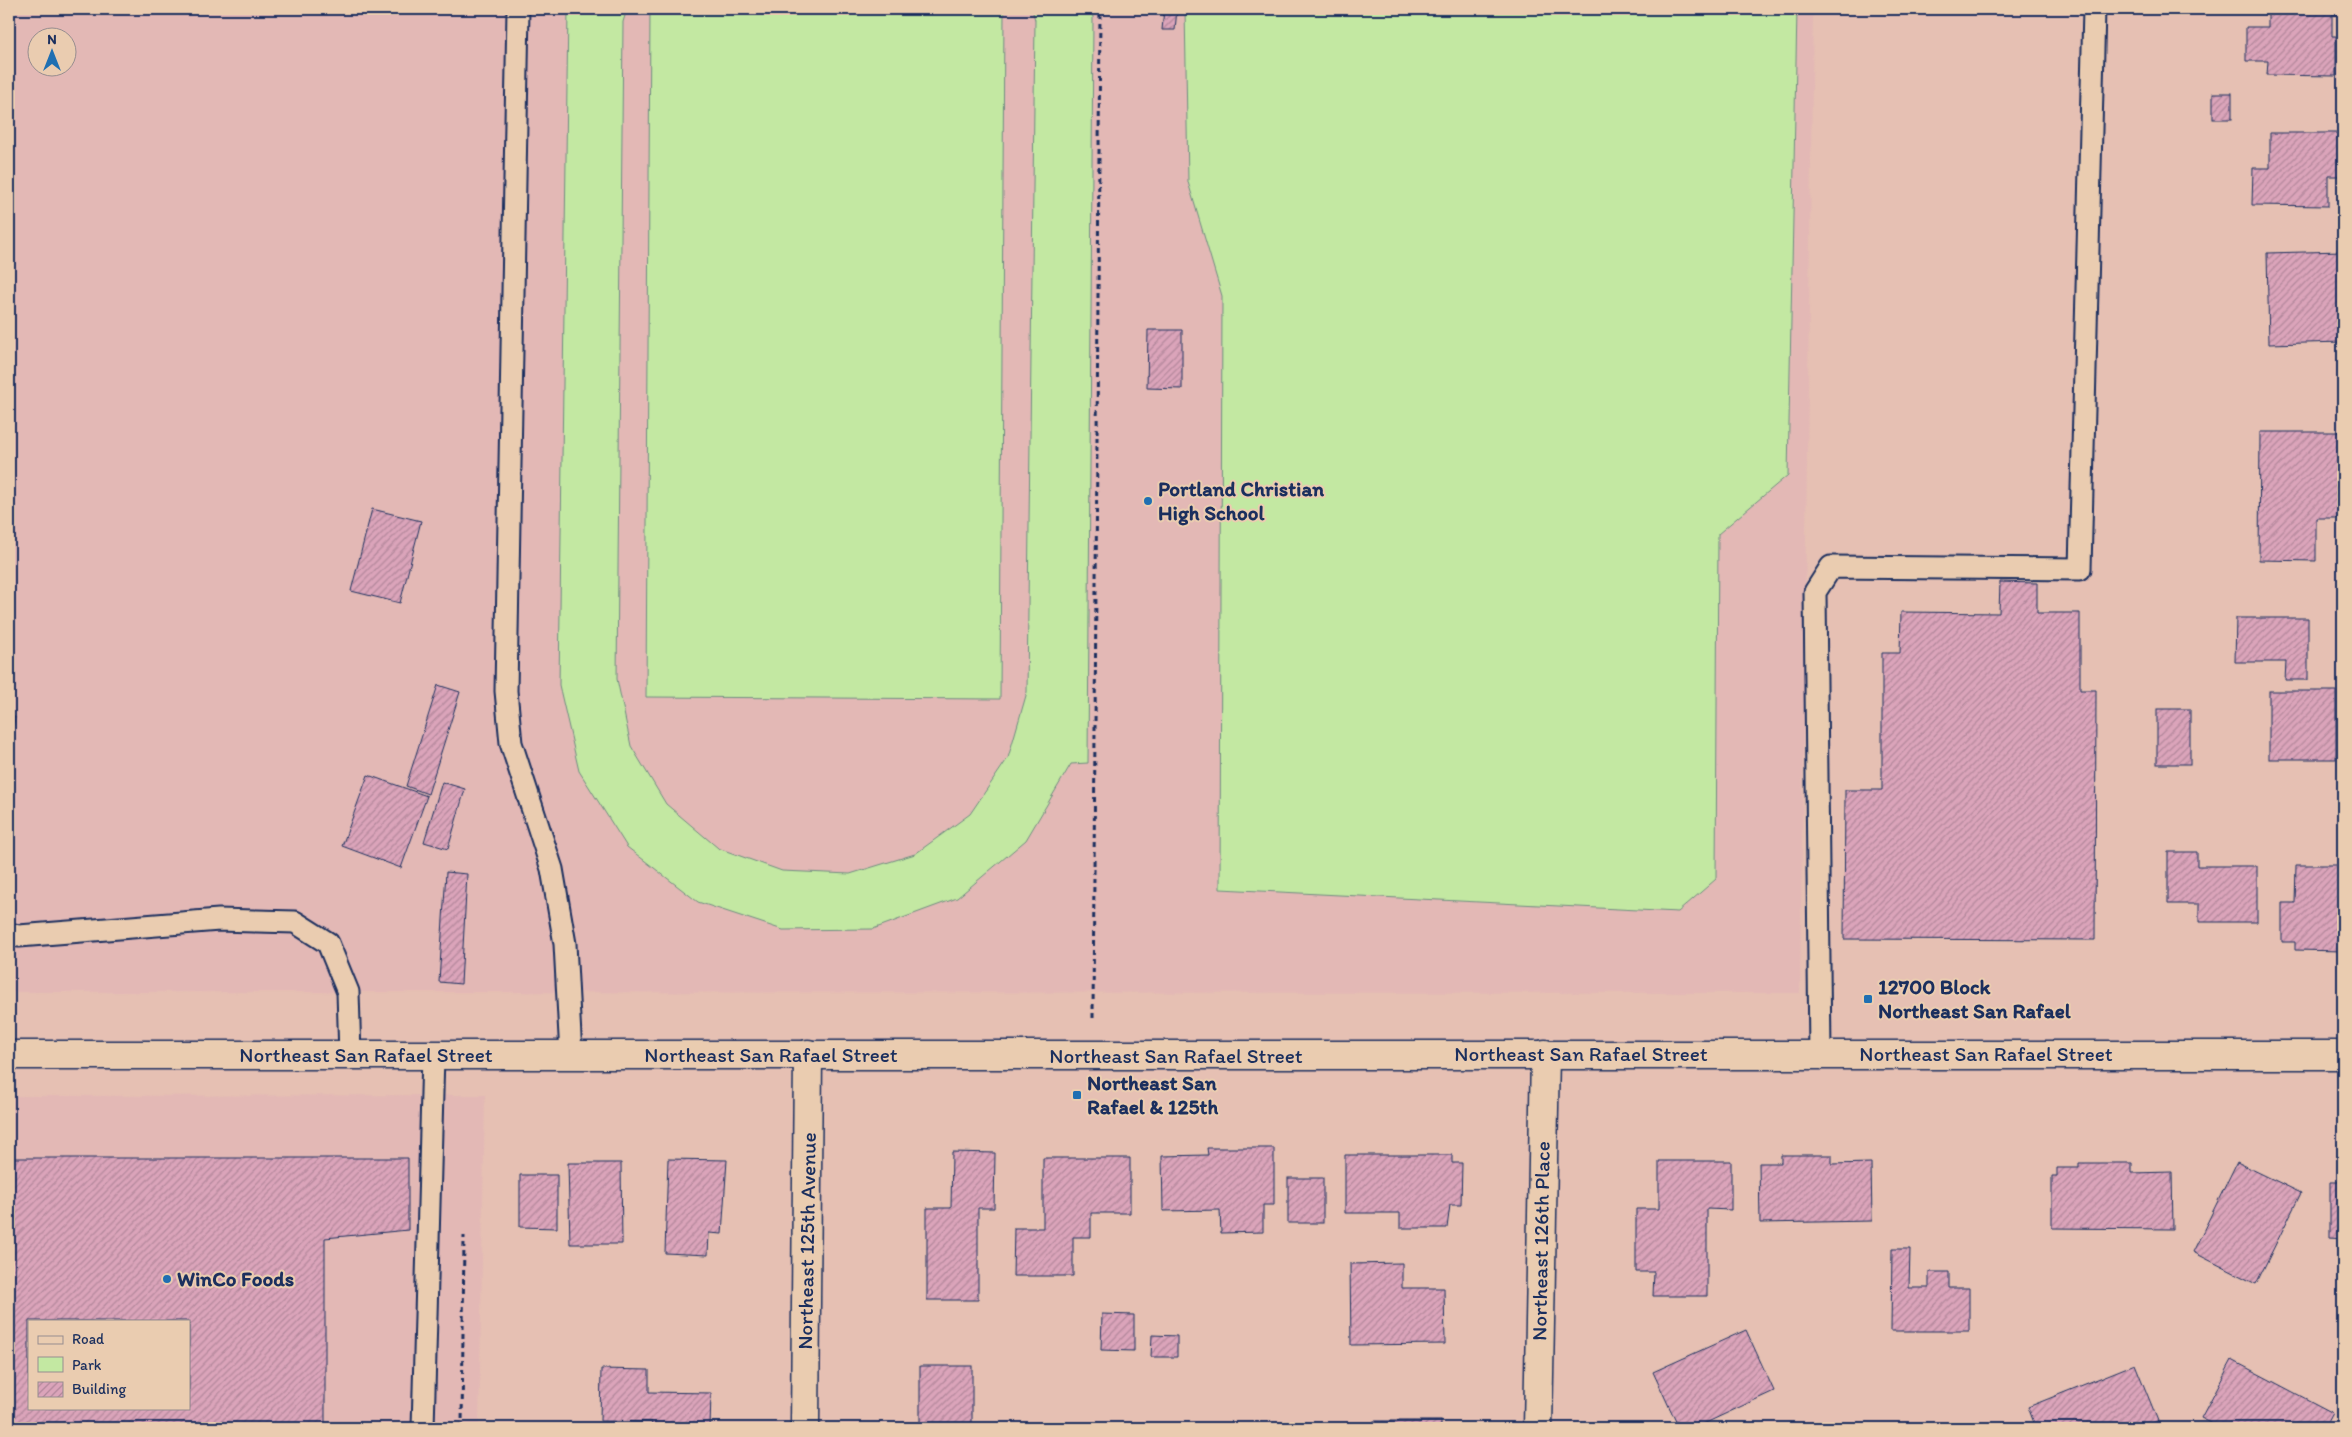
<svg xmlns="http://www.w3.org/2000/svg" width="2352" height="1437" viewBox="0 0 2352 1437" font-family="Itim,sans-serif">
<defs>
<pattern id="building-hatch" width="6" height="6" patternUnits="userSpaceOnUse" patternTransform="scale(1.25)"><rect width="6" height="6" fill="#dba4ba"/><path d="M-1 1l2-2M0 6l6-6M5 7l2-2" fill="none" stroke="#b1869a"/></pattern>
</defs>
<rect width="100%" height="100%" fill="#e6c0b3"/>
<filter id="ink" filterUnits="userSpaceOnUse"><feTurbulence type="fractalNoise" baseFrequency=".02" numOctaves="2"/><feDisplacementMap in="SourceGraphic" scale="10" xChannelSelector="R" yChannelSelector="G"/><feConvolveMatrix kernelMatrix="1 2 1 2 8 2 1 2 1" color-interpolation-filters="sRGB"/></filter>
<g filter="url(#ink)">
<g fill="#e3b8b5" fill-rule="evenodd">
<path d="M 9,9 L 1813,9 L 1800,993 L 9,992 ZM 38,38 L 68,38 L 68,68 L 38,68 Z"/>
<path d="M 485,1095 L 479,1428 L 9,1428 L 9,1096 ZM 29,1321 L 189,1321 L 189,1408 L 29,1408 Z"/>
</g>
<g fill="#c3e8a2" stroke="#6f8c80">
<path d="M 568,9 L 627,9 L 623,22 L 617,679 L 631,746 L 666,804 L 718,848 L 782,871 L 850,874 L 915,854 L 970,814 L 1008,758 L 1027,692 L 1035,20 L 1032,9 L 1091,9 L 1093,17 L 1088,763 L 1071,764 L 1026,840 L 957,898 L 873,929 L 783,930 L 698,902 L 627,847 L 579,771 L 559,685 Z"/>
<path d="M 650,9 L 1004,10 L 1000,699 L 646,697 Z"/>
<path d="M 1185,9 L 1797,9 L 1788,475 L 1718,534 L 1716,879 L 1678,912 L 1220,889 L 1222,296 L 1188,182 Z"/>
</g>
<g fill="url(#building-hatch)" stroke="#1b2f5e" fill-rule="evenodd">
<path d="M 1164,9 L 1177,9 L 1175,30 L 1162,30 Z"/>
<path d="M 2268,9 L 2343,9 L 2343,15 L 2332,15 L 2332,36 L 2336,36 L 2336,76 L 2267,75 L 2268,61 L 2246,61 L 2246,27 L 2268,27 Z"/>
<rect x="2213" y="93" width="19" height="26"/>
<path d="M 2270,133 L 2343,133 L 2343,176 L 2328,176 L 2328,206 L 2252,205 L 2253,168 L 2270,168 Z"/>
<path d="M 2343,251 L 2343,342 L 2269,344 L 2267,253 Z"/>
<path d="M 1148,330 L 1182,330 L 1182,389 L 1147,388 Z"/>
<path d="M 2260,432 L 2341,432 L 2341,496 L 2343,496 L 2343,518 L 2316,518 L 2316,561 L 2259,560 Z"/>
<path d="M 372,509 L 421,521 L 400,603 L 351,591 Z"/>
<path d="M 2000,582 L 2037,583 L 2037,613 L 2080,613 L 2080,690 L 2096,690 L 2095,940 L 1844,939 L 1845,790 L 1882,790 L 1882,653 L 1900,653 L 1901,612 L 1999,613 Z"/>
<path d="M 2236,618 L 2308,618 L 2308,680 L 2285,680 L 2286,662 L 2235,662 Z"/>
<path d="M 438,685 L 460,692 L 428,794 L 406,786 Z"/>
<rect x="2269" y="691" width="67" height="68"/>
<rect x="2157" y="709" width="33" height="55"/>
<path d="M 9,716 L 15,717 L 9,754 Z"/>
<path d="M 368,775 L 427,796 L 401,868 L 342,846 Z"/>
<path d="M 442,782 L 465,789 L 448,849 L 424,842 Z"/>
<path d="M 2168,852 L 2197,852 L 2197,866 L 2257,866 L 2257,922 L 2199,922 L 2199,904 L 2168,904 Z"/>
<path d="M 2296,865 L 2343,865 L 2343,951 L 2295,950 L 2295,942 L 2282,942 L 2282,903 L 2295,903 Z"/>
<path d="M 446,872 L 467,874 L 461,984 L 439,982 Z"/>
<path d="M 1207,1148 L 1274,1148 L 1274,1205 L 1263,1205 L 1263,1232 L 1221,1233 L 1220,1210 L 1163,1211 L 1162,1156 L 1208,1155 Z"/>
<path d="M 952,1152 L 995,1153 L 994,1208 L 978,1208 L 978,1300 L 927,1300 L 927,1208 L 951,1208 Z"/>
<path d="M 1345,1155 L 1452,1155 L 1452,1163 L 1462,1163 L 1461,1205 L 1450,1205 L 1447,1228 L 1400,1228 L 1400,1213 L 1345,1213 Z"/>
<path d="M 1781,1155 L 1832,1155 L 1832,1164 L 1871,1163 L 1872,1221 L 1760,1223 L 1759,1163 L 1781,1163 Z"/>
<path d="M 9,1158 L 408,1158 L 408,1230 L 325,1238 L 325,1428 L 9,1428 ZM 29,1321 L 189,1321 L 189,1408 L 29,1408 Z"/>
<path d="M 1043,1158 L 1130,1158 L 1130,1213 L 1091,1213 L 1091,1237 L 1073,1237 L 1073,1276 L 1013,1276 L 1014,1228 L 1043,1228 Z"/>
<path d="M 668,1159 L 727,1160 L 722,1234 L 709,1233 L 708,1255 L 665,1253 Z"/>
<path d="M 1659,1161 L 1731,1161 L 1731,1210 L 1707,1209 L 1707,1296 L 1653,1296 L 1654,1272 L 1636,1272 L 1636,1209 L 1659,1209 Z"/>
<path d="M 2237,1162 L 2301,1193 L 2256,1284 L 2193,1252 Z"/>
<path d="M 568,1163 L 621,1163 L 622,1244 L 570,1244 Z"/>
<path d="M 2079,1163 L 2132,1163 L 2132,1173 L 2172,1172 L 2173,1229 L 2052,1228 L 2052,1176 L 2057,1176 L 2057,1168 L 2079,1168 Z"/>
<path d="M 520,1175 L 557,1175 L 557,1228 L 520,1227 Z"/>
<rect x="1288" y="1178" width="35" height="45"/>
<path d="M 2330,1182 L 2343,1182 L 2343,1239 L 2330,1238 Z"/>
<path d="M 1892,1249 L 1910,1249 L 1909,1288 L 1929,1288 L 1929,1272 L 1949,1272 L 1949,1288 L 1969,1288 L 1969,1331 L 1891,1331 Z"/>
<path d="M 1402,1263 L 1402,1288 L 1444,1288 L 1445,1344 L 1351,1345 L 1350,1264 Z"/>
<path d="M 1102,1314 L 1134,1315 L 1134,1351 L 1101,1350 Z"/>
<path d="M 1746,1330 L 1774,1391 L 1695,1428 L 1679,1428 L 1653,1372 Z"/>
<path d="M 1152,1335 L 1177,1336 L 1177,1357 L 1151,1357 Z"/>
<path d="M 2232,1360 L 2333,1413 L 2325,1428 L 2221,1428 L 2201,1418 Z"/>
<path d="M 2135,1364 L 2158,1421 L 2139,1428 L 2036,1428 L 2028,1407 Z"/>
<rect x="920" y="1366" width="52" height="62"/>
<path d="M 601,1369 L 649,1370 L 649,1392 L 711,1393 L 710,1428 L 651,1428 L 652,1422 L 600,1421 Z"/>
<rect x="1374" y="1421" width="67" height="7"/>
</g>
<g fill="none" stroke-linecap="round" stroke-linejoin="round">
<g stroke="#1b2f5e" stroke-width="25">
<g id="service">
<path d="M 518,9 L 506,691 L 511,743 L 552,869 L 565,944 L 571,1055"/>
<path d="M 9,934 L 19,936 L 219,920 L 295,922 L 328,943 L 348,992 L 350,1055"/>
<path d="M 1820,1054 L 1815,592 L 1831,567 L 2080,569 L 2094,9"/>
<path d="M 423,1428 L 433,1055"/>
</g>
</g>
<g stroke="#1b2f5e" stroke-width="31">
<g id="minor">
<path d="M 805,1428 L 808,1054"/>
<path d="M 1538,1428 L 1545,1054"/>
</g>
</g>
<g stroke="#1b2f5e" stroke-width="31">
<path id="tertiary" d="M 9,1055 L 2343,1055"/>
</g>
<g stroke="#1b2f5e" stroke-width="3" stroke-dasharray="5 4" stroke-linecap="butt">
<path d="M 1093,1018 L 1100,9"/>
<path d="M 462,1428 L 464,1236"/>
</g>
<use href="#service" stroke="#eaccb0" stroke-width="21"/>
<use href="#minor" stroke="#eaccb0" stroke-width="28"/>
<use href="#tertiary" stroke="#eaccb0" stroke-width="28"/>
</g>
</g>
<g fill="#1f6fb2" stroke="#eaccb0" stroke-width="2">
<circle cx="1148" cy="501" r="5"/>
<rect x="1863" y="994" width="10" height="10" rx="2.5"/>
<rect x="1072" y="1090" width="10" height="10" rx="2.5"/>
<circle cx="167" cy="1279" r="5"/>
</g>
<g text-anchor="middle" stroke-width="4" stroke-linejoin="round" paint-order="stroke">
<g font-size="21" font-weight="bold" fill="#1b2f5e" stroke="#eaccb0" text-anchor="start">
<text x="1158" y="496">Portland Christian<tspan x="1158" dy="24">High School</tspan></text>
<text x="1878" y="994">12700 Block<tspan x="1878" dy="24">Northeast San Rafael</tspan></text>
<text x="1087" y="1090">Northeast San<tspan x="1087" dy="24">Rafael &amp; 125th</tspan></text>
<text x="177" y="1286">WinCo Foods</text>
</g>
<g font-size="21" fill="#1b2f5e" stroke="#eaccb0">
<text x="1581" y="1061">Northeast San Rafael Street</text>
<text x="1986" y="1061">Northeast San Rafael Street</text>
<text x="366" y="1062">Northeast San Rafael Street</text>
<text x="771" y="1062">Northeast San Rafael Street</text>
<text x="1176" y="1063">Northeast San Rafael Street</text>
<text transform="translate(807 1241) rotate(-89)" y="7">Northeast 125th Avenue</text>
<text transform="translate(1541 1241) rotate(-89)" y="7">Northeast 126th Place</text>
</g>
</g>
<rect width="2352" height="1437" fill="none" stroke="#eaccb0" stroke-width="30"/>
<rect x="15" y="15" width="2322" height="1407" fill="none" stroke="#1b2f5e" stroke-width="2" filter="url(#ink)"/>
<rect x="28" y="1320" width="162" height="90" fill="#eaccb0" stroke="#978d8f"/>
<rect x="38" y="1336" width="25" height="8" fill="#eaccb0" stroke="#978d8f"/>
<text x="72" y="1344" font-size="15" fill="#1b2f5e">Road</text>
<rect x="38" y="1357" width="25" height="15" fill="#c3e8a2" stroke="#978d8f"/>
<text x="72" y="1370" font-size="15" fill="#1b2f5e">Park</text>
<rect x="38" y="1382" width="25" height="15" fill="url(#building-hatch)" stroke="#978d8f"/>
<text x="72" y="1394" font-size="15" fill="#1b2f5e">Building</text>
<g transform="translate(52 52)"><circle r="24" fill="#eaccb0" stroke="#978d8f"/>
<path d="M0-4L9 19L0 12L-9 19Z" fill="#1f6fb2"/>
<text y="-8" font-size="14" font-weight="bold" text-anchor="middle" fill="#1b2f5e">N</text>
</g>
</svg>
